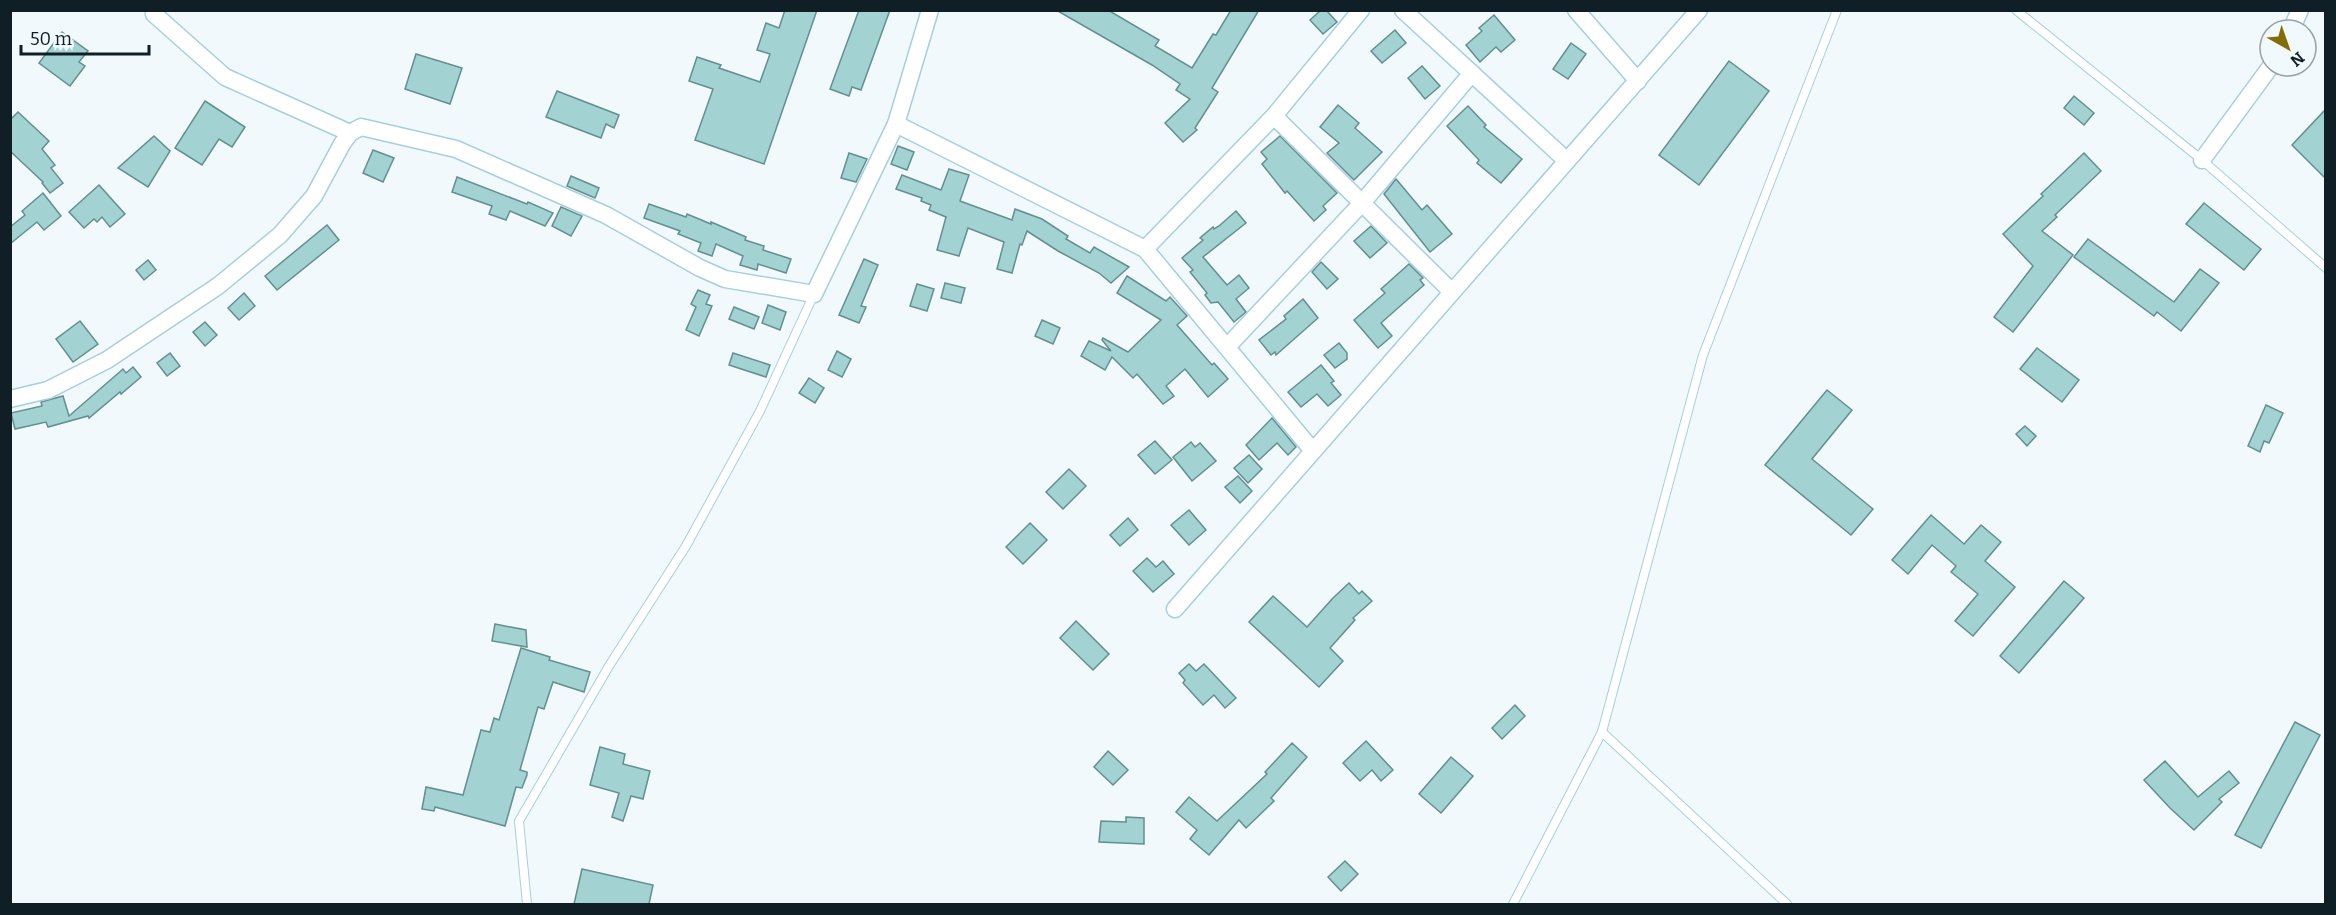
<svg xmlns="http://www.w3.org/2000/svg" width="2336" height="915" viewBox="0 0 2336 915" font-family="Bitter,serif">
<rect width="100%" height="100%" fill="#f1f9fc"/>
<g fill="#a3d2d3" stroke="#638f90" stroke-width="1.5">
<path d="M 785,10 L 817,10 L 764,164 L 695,140 L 713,89 L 689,81 L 697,57 L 721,65 L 719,68 L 760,82 L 770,54 L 757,50 L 766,23 L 779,28 Z"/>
<path d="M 859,10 L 890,10 L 861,90 L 852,87 L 849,96 L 830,89 Z"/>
<path d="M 1056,10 L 1108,10 L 1159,40 L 1155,46 L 1192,68 L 1213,34 L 1216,35 L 1231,10 L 1259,10 L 1212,88 L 1218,92 L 1195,128 L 1197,130 L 1183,142 L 1165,123 L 1190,99 L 1176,90 L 1180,84 L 1152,65 Z"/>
<path d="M 1321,10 L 1326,10 L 1337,22 L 1323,34 L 1310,20 Z"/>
<path d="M 1494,15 L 1515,40 L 1501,52 L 1496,47 L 1480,62 L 1466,45 L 1482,31 L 1479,28 Z"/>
<path d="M 1395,30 L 1406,43 L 1382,63 L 1371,51 Z"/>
<path d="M 62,32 L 88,51 L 79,62 L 85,66 L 70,86 L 39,63 Z"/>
<path d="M 1571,43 L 1586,54 L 1568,79 L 1553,69 Z"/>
<path d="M 416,54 L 462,68 L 450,104 L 405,89 Z"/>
<path d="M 1729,61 L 1769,91 L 1699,185 L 1659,155 Z"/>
<path d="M 1422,66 L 1440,86 L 1425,99 L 1408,78 Z"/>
<path d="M 557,91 L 619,115 L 614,128 L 606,124 L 601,138 L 546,117 Z"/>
<path d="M 2074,96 L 2094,113 L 2084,125 L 2064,108 Z"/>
<path d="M 205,101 L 245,127 L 232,147 L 219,139 L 202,165 L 175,148 Z"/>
<path d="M 1338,105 L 1359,123 L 1355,128 L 1382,152 L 1354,180 L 1327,153 L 1339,143 L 1320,127 Z"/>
<path d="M 1468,106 L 1486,125 L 1484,127 L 1522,159 L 1501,183 L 1477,163 L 1479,160 L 1447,126 Z"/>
<path d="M 2325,110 L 2325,178 L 2292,145 Z"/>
<path d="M 18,112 L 49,141 L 42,149 L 55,165 L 51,168 L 63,183 L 50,193 L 42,183 L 43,182 L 10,151 L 10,120 Z"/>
<path d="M 154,136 L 170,151 L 148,187 L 118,168 Z"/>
<path d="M 1280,136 L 1337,193 L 1323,206 L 1326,210 L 1314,221 L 1287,191 L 1285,193 L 1262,164 L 1267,159 L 1261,152 Z"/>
<path d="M 898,146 L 914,152 L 907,170 L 891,164 Z"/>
<path d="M 373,150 L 394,158 L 383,182 L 363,173 Z"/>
<path d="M 849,153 L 867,159 L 856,182 L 841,178 Z"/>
<path d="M 2084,153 L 2101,171 L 2055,215 L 2057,217 L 2042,231 L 2073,255 L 2013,332 L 1994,317 L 2033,266 L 2003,234 L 2043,196 L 2041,194 Z"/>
<path d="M 949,169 L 969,175 L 960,201 L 1012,220 L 1015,209 L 1042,219 L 1068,236 L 1066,239 L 1090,253 L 1094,247 L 1129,267 L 1111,283 L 1099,273 L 1058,251 L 1027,231 L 1022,245 L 1020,244 L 1012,273 L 997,269 L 1004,242 L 968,228 L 959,256 L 937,250 L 946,217 L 929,210 L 931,205 L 921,201 L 922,198 L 896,189 L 902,175 L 941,190 Z"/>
<path d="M 571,176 L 599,188 L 595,198 L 567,186 Z"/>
<path d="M 457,177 L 527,204 L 528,202 L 553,213 L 545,226 L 510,211 L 506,220 L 489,214 L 492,206 L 452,192 Z"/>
<path d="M 1396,179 L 1422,210 L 1427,205 L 1452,234 L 1430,252 L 1384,194 Z"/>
<path d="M 99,185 L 125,214 L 110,227 L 102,217 L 97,222 L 94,219 L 84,228 L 69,212 Z"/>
<path d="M 43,193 L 61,216 L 44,230 L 37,222 L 10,244 L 10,227 L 25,215 L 22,211 Z"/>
<path d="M 2204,203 L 2261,249 L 2244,270 L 2186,224 Z"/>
<path d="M 649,204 L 686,217 L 687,214 L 711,224 L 711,222 L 746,237 L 745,240 L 764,246 L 763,250 L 791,259 L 786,273 L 758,264 L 757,270 L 740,265 L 743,256 L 716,244 L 712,256 L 698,251 L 701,243 L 678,234 L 680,231 L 644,218 Z"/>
<path d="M 561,207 L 582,216 L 571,236 L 552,226 Z"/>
<path d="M 1236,211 L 1246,223 L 1203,257 L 1227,285 L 1239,275 L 1249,288 L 1236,299 L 1246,312 L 1234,322 L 1218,302 L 1211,303 L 1205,295 L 1207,293 L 1190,272 L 1193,270 L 1182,258 L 1203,240 L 1200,238 L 1213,227 L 1214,229 L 1219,226 Z"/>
<path d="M 327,225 L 339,240 L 277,290 L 265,276 Z"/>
<path d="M 1371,226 L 1387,243 L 1370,258 L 1354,241 Z"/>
<path d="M 2088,239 L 2174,302 L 2200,269 L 2219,283 L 2181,331 L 2157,312 L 2154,316 L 2074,257 Z"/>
<path d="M 864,259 L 878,265 L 861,306 L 866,307 L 859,323 L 839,315 Z"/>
<path d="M 148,260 L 156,270 L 144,280 L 136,270 Z"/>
<path d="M 1321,262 L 1338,279 L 1327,289 L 1312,272 Z"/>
<path d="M 1409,264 L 1423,278 L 1420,280 L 1424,285 L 1381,323 L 1392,336 L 1378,348 L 1354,320 L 1385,293 L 1381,289 Z"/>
<path d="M 1127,276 L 1166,301 L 1170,297 L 1187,316 L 1177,325 L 1212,365 L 1214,363 L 1228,379 L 1208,397 L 1185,369 L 1166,386 L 1174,396 L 1163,404 L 1137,374 L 1133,378 L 1112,357 L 1105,370 L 1081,356 L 1089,341 L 1111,351 L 1102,340 L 1103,338 L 1128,352 L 1161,320 L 1117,293 Z"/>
<path d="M 945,283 L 965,288 L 961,303 L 941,298 Z"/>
<path d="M 917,284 L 934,289 L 927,311 L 910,306 Z"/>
<path d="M 698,290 L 710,295 L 706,304 L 712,306 L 699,336 L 686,330 L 696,307 L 691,304 Z"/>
<path d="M 244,293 L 255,306 L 239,320 L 228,308 Z"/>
<path d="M 1303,299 L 1318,318 L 1276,355 L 1275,352 L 1271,355 L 1259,340 L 1286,319 L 1284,316 Z"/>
<path d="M 768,305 L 786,312 L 780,330 L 762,323 Z"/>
<path d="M 734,307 L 759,317 L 754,329 L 729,319 Z"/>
<path d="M 1042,320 L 1060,328 L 1053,344 L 1035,336 Z"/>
<path d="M 80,321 L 98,344 L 73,362 L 56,339 Z"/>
<path d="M 205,322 L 217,335 L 205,346 L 193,332 Z"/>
<path d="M 1339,343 L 1347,353 L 1347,359 L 1335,368 L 1324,355 Z"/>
<path d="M 2037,348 L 2079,380 L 2062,402 L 2020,369 Z"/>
<path d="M 837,351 L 851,359 L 842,377 L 828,370 Z"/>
<path d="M 170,353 L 180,366 L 167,376 L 157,363 Z"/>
<path d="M 733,353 L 770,365 L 766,377 L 729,365 Z"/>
<path d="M 1321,365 L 1334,381 L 1331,383 L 1341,395 L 1328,406 L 1317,394 L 1301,407 L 1288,392 Z"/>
<path d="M 133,367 L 141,377 L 121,394 L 120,392 L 89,418 L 88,416 L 48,427 L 46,422 L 15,429 L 11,413 L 42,406 L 41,402 L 63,396 L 69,416 L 123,369 L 126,373 Z"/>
<path d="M 809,378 L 824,388 L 815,403 L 799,393 Z"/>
<path d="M 1827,390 L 1852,410 L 1812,459 L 1873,509 L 1851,535 L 1765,465 Z"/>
<path d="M 2266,405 L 2283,413 L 2269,443 L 2264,441 L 2260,452 L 2248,446 Z"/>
<path d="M 1272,418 L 1296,447 L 1288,455 L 1277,443 L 1259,460 L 1246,445 Z"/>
<path d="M 2025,426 L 2036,436 L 2027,446 L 2016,434 Z"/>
<path d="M 1155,441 L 1172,460 L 1155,474 L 1138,455 Z"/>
<path d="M 1191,442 L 1195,447 L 1200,443 L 1216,461 L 1192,481 L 1173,457 Z"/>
<path d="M 1249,455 L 1262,469 L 1248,483 L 1234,468 Z"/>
<path d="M 1069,469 L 1086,486 L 1063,509 L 1046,492 Z"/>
<path d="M 1238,476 L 1252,491 L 1240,503 L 1225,487 Z"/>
<path d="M 1189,510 L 1206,530 L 1189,545 L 1171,525 Z"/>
<path d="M 1931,515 L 1964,544 L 1981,525 L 2001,542 L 1985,561 L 2015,587 L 1973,636 L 1955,621 L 1978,594 L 1951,572 L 1956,566 L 1932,545 L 1908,574 L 1892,560 Z"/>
<path d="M 1128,518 L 1138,530 L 1120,546 L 1110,535 Z"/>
<path d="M 1030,523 L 1047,540 L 1023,564 L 1006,547 Z"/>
<path d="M 1147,558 L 1156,567 L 1163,561 L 1174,574 L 1153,592 L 1133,571 Z"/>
<path d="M 2064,581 L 2084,598 L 2019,673 L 2000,656 Z"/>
<path d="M 1349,583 L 1359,594 L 1362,591 L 1372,601 L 1353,618 L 1355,620 L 1330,648 L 1343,661 L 1319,687 L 1249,622 L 1273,596 L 1307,627 L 1333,598 Z"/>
<path d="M 1076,621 L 1109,654 L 1093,670 L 1060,638 Z"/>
<path d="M 495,624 L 526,630 L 527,647 L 492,641 Z"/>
<path d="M 521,648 L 550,657 L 549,660 L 590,672 L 584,692 L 553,682 L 544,709 L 538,707 L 520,770 L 527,772 L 527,775 L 522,788 L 516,787 L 505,826 L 435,807 L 434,811 L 422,809 L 426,787 L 463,795 L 481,730 L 490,732 L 494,718 L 499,720 Z"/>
<path d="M 1189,664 L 1196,671 L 1204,664 L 1236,698 L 1225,708 L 1214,695 L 1203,705 L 1183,683 L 1185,680 L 1179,673 Z"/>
<path d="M 1515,705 L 1525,716 L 1502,739 L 1492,728 Z"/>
<path d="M 2295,722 L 2320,735 L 2261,848 L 2235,835 Z"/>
<path d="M 1366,741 L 1393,770 L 1381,781 L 1372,770 L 1360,781 L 1343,763 Z"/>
<path d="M 1292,743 L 1307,757 L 1271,798 L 1274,801 L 1246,828 L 1239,820 L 1209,855 L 1190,839 L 1197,830 L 1176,812 L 1189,797 L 1217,821 L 1267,774 L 1265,772 Z"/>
<path d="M 600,747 L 625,754 L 623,764 L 650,771 L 643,799 L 631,796 L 623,821 L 612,817 L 619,793 L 590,785 Z"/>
<path d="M 1108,751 L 1128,770 L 1113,785 L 1094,767 Z"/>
<path d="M 1451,757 L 1473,776 L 1441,813 L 1419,794 Z"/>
<path d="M 2165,761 L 2198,797 L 2229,771 L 2239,783 L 2219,799 L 2222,802 L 2194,830 L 2170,808 L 2144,780 Z"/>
<path d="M 1126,817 L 1144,818 L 1144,844 L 1099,842 L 1101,821 L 1126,822 Z"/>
<path d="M 1345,861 L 1358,874 L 1341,891 L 1328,877 Z"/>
<path d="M 582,869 L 653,885 L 649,904 L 574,904 Z"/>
</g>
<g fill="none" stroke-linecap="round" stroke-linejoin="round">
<g stroke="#a6cfdf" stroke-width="10">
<g id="lane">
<path d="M 2016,10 L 2202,160 L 2326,268"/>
<path d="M 1602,732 L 1787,904"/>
<path d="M 527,904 L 519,821 L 609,666 L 686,546 L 760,411 L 814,294"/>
<path d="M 1513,904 L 1602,732 L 1703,355 L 1837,10"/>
</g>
</g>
<g stroke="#a6cfdf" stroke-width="19">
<g id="street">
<path d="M 156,10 L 154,14 L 225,77 L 350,133"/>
<path d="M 1403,10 L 1567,161"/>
<path d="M 1576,10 L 1638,81"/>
<path d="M 2291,30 L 2300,10"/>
<path d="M 1274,116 L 1452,292"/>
<path d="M 896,124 L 1145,249 L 1313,451"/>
<path d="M 2202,160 L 2271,66"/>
<path d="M 1145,249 L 1274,116 L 1361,10"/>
<path d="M 1227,347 L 1362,203 L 1472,73"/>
<path d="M 10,399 L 48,390 L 107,360 L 218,286 L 280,235 L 314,196 L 342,144 L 350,133 L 361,127 L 456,149 L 606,215 L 700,268 L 725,279 L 814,294 L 896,124 L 930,10"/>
<path d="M 1175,609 L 1699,10"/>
</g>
</g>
<use href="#lane" stroke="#fff" stroke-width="8"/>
<use href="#street" stroke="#fff" stroke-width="16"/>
</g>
<rect width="2336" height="915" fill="none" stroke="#0f1f25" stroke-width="24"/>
<g transform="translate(2288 48) rotate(140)"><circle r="28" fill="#f1f9fc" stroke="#97a2a6" stroke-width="1.5"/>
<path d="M0-4.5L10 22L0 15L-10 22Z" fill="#836d09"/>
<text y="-9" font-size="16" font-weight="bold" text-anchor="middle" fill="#0f1f25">N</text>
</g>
<path d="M21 45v9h128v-9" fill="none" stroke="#0f1f25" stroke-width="3"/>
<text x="30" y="45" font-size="18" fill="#0f1f25" stroke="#f1f9fc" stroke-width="4.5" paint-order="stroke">50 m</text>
</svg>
